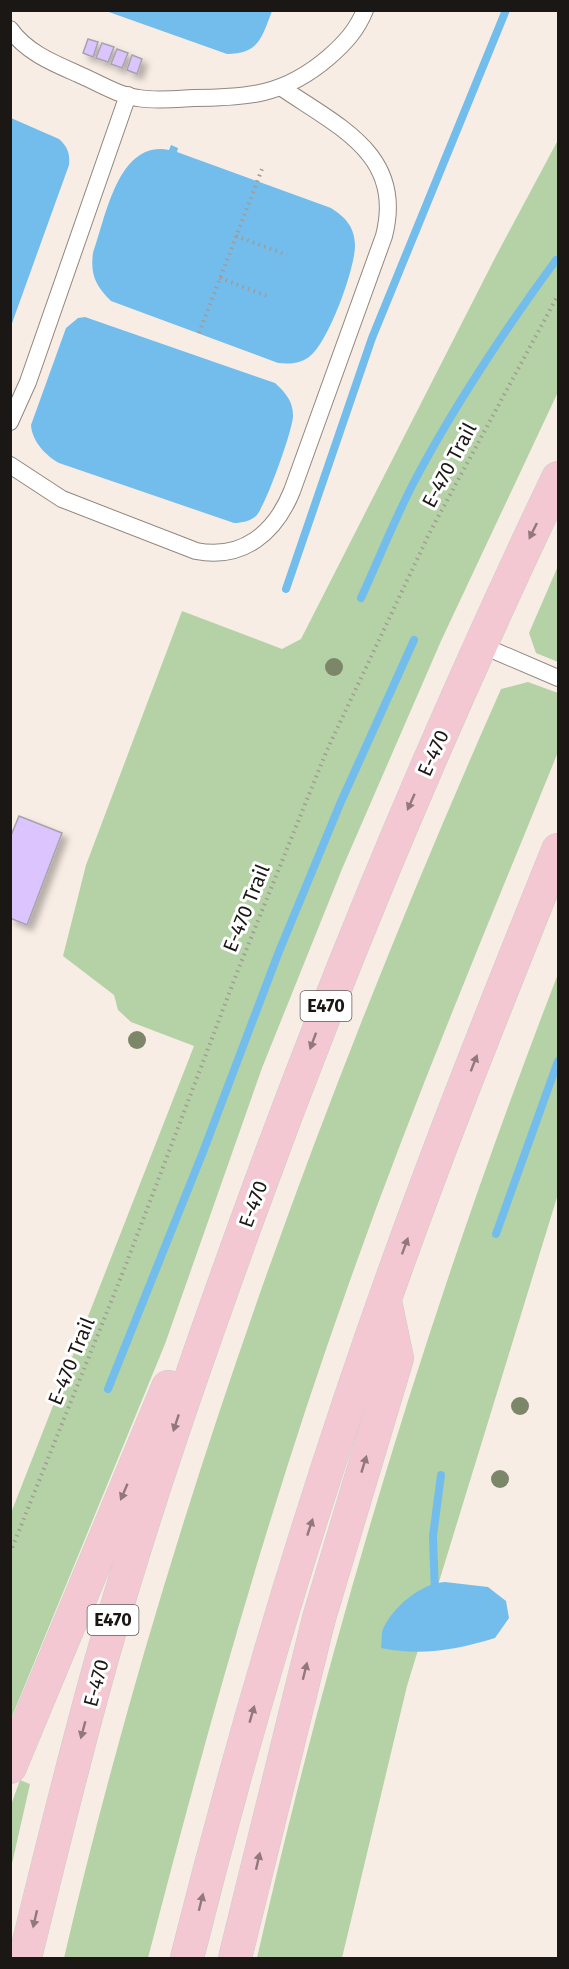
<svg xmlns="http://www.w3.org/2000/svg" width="569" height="1969" viewBox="0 0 569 1969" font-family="'Fira Sans',sans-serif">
<defs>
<filter id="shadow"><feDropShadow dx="5.5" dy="5.5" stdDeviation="3" flood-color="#0004"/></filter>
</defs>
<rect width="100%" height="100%" fill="#f8ede4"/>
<g fill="#b4d2a6">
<path d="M 558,140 L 558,392 L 441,641 L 342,869 L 262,1068 L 165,1344 L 11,1719 L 11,1513 L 194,1046 L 131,1022 L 118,1010 L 114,995 L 63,956 L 86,865 L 182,611 L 282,649 L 301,639 L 497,254 Z"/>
<path d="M 558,566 L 558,662 L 536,653 L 529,633 Z"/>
<path d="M 528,682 L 558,693 L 558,752 C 486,930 411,1107 347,1289 C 269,1508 206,1733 148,1958 L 64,1958 C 166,1522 320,1098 501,689 Z"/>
<path d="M 558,974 L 558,1194 L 407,1686 L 342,1958 L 257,1958 C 333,1623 434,1294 558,974 Z"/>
<path d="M 20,1780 L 30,1784 L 11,1868 L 11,1805 Z"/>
</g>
<g fill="#73bded">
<path d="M 106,11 L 272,11 C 262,37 259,54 227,54 Z"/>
<path d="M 11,118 L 59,139 C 68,147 70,154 69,165 L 11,326 Z"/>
<path d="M 171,145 L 178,148 L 177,152 L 331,208 C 345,217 354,226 355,244 C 356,267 328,344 309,357 C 299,364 289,364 278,363 L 111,301 C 96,286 90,275 93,253 C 106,217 118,140 169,150 Z"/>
<path d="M 85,317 L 275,383 C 285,392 293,401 293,415 C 294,427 265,508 256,516 C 250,521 242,523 234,523 L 59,463 C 45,455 32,441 31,425 L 66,328 L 78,318 Z"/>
<path d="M 445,1582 L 488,1587 L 506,1601 L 509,1618 L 495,1638 C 456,1650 421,1656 381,1648 C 382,1643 381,1634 383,1629 C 393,1607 421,1583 445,1582 Z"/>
</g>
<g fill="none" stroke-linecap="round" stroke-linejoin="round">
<g stroke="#73bded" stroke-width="8">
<path d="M 286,589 L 372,338 L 506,10"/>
<path d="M 361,598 C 379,559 395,518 415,480 C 456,403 504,331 556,260"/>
<path d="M 496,1234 L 558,1061"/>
<path d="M 108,1389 L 203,1152 L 278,954 L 340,804 L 414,640"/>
<path d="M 435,1594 L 433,1536 L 441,1475"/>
</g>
</g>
<g fill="#dcc5fe" stroke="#a7a2ae" stroke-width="1.5" filter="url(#shadow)">
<path d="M 88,39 L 98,42 L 93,57 L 83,53 Z"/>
<path d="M 102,43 L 114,47 L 108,62 L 96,58 Z"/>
<path d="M 117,49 L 128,53 L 122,68 L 111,64 Z"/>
<path d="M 132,55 L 142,59 L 137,74 L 127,70 Z"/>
<path d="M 19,816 L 62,833 L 27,925 L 10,918 L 10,838 Z"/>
</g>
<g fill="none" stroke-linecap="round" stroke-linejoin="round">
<g stroke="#91877f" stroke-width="18">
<g id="service">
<path d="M 10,29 C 26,52 53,63 78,74 C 97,82 117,95 138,98 C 155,101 175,99 193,98 C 248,98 285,95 329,57 C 345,43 357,30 365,10"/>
<path d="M 10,422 L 28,382 L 128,95"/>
<path d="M 10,465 L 62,499 L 196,551 C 243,560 275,533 292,491 L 384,236 C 405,155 339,127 282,88"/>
<path d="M 481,645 L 558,678"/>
</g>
</g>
<g stroke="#cdcccb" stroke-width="34">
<g id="motorway">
<path d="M 10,1767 L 168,1387"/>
<path d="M 25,1958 C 50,1856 75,1753 104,1651 C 145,1507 195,1364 246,1223 C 338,969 442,721 558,478"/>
<path d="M 187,1958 C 253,1695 333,1433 429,1178 C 470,1068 514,959 558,850"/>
<path d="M 235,1958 L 319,1618 L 397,1358 L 385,1301"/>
</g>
</g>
<g stroke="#a39b94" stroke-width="4" stroke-dasharray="1.5 4.5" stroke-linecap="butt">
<path d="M 236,236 L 287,255"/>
<path d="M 220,278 L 270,297"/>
<path d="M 199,333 L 262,169"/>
<path d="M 10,1553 L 125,1267 L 238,970 L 327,750 L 430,532 L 558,295"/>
</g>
<use href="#service" stroke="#fff" stroke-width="16"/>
<use href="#motorway" stroke="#f3c8d2" stroke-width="33"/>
</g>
<g fill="#7c8769">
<circle cx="334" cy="667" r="9"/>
<circle cx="137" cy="1040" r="9"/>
<circle cx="520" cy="1406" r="9"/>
<circle cx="500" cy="1479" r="9"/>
</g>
<defs><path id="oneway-solid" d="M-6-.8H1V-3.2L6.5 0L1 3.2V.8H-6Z" transform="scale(1.5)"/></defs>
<g fill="#92787c">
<use href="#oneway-solid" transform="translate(533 531) rotate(116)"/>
<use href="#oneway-solid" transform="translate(411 802) rotate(114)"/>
<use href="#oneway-solid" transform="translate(313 1041) rotate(110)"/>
<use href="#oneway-solid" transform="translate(474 1063) rotate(-69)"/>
<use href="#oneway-solid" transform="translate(405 1246) rotate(-70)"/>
<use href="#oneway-solid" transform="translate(176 1423) rotate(108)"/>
<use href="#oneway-solid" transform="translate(364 1464) rotate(-73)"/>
<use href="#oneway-solid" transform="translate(124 1492) rotate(113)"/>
<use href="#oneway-solid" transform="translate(310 1527) rotate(-72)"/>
<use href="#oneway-solid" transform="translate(305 1671) rotate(-76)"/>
<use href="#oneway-solid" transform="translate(252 1714) rotate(-74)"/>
<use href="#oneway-solid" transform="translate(83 1730) rotate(105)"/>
<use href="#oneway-solid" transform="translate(258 1861) rotate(-77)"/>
<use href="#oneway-solid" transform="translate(201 1902) rotate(-76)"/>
<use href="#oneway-solid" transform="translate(35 1919) rotate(103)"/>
</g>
<g text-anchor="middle" stroke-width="6" stroke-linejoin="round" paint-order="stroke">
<g fill="#fff" stroke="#5f5d5a" stroke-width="1.5">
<rect x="300.5" y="991" width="51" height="30" rx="4.5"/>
<rect x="87.5" y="1605" width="51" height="30" rx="4.5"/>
</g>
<g font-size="18" font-weight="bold" fill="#1b1714">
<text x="326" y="1012">E470</text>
<text x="113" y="1626">E470</text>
</g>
<g font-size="20" fill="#1b1714" stroke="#fff">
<text transform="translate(449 465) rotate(-62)" y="7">E-470 Trail</text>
<text transform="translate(433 753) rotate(-66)" y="7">E-470</text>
<text transform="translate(246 908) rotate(-68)" y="7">E-470 Trail</text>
<text transform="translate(253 1204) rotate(-70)" y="7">E-470</text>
<text transform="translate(71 1361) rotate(-68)" y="7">E-470 Trail</text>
<text transform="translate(96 1683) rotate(-75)" y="7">E-470</text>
</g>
</g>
<rect width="569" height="1969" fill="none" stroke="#1b1714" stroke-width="24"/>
</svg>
